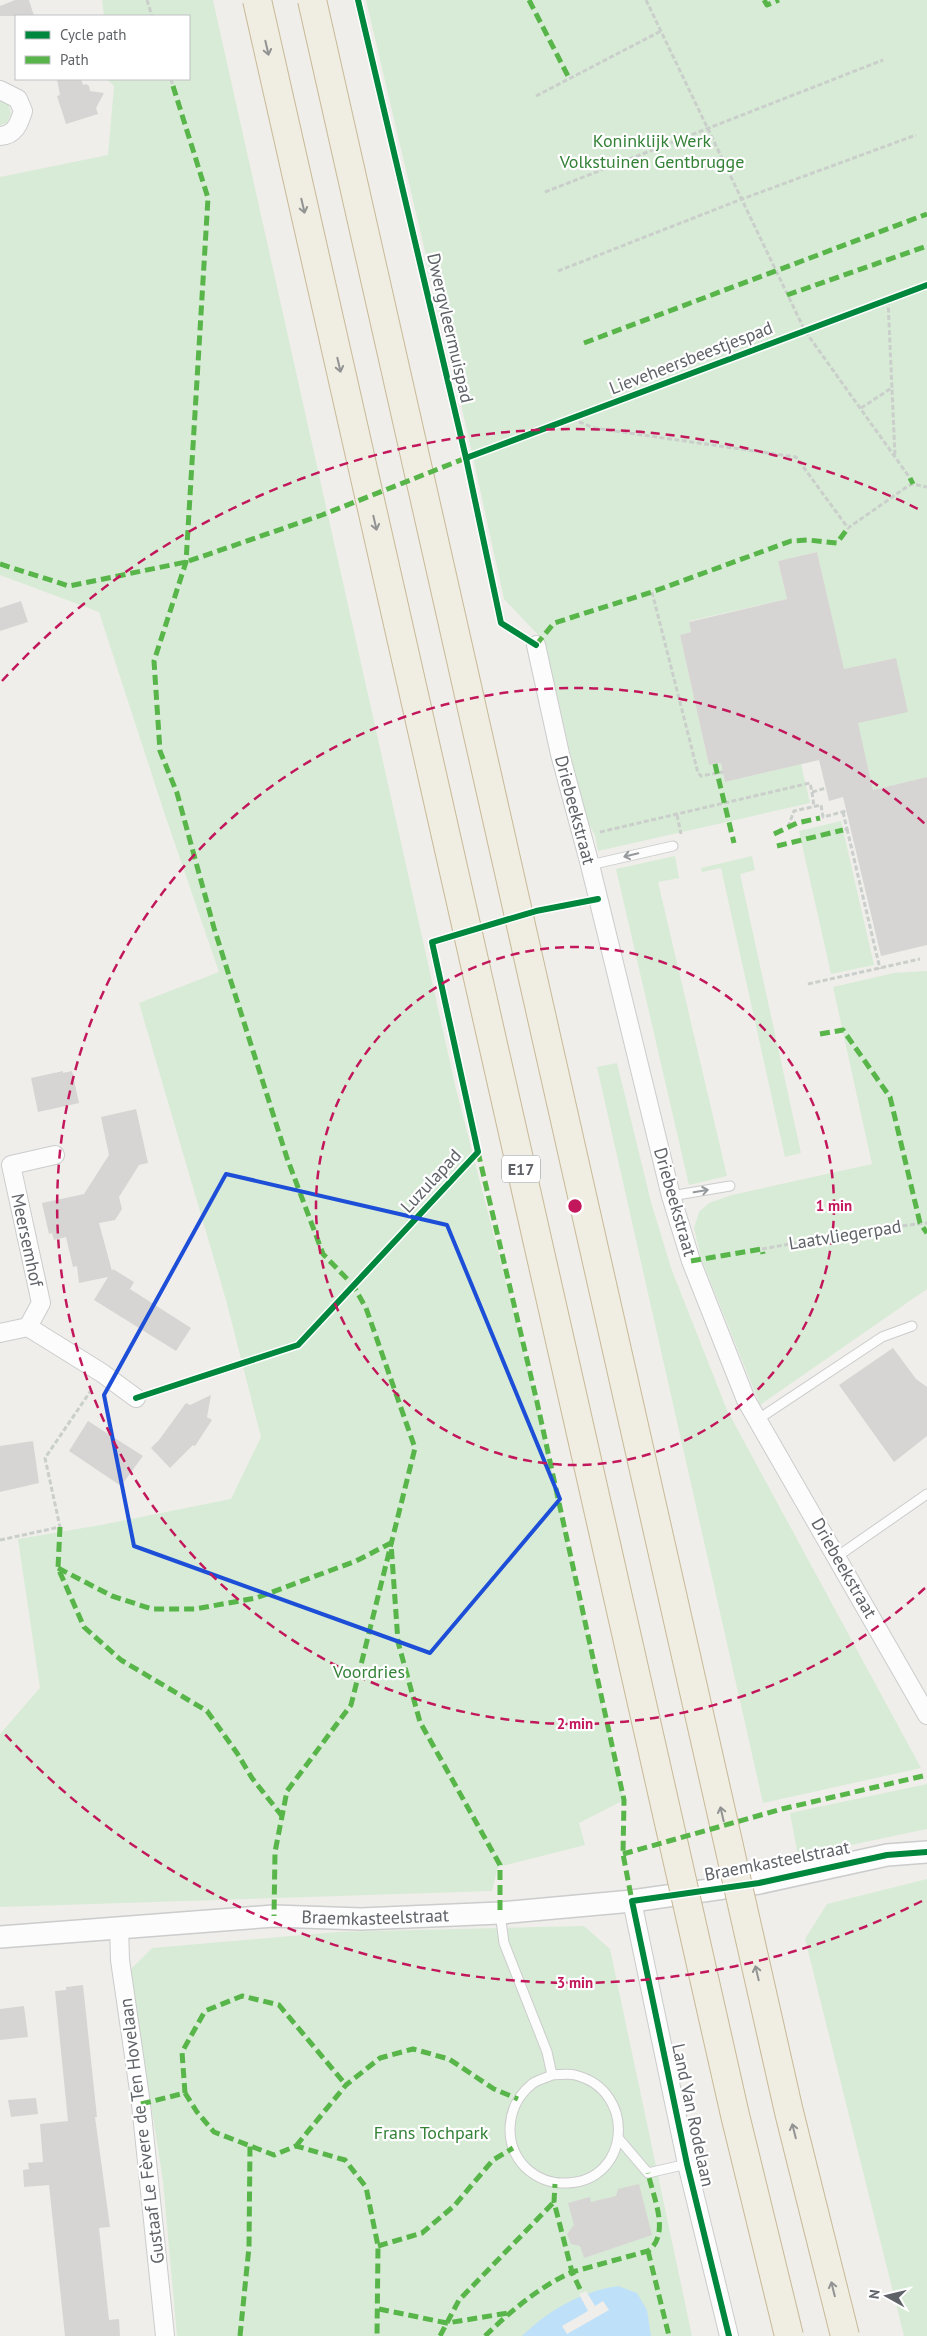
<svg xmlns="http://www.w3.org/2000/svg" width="927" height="2336" viewBox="0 0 927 2336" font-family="'PT Sans',sans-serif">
<rect width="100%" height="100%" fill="#efeeea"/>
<g fill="#d8ebd6">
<path d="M 102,0 L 213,0 L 456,1089 L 537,1402 L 624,1800 L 579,1823 L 585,1845 L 498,1867 L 492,1891 L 0,1907 L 0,1734 L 40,1688 L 18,1539 L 101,1525 L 231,1499 L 261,1437 L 226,1300 L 139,1003 L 219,972 L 165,815 L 99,612 L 0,575 L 0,177 L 108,155 L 114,86 L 107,79 L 189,79 L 189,16 L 104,16 Z"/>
<path d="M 366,0 L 927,0 L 927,777 L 873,790 L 853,703 L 896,658 L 863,665 L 849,694 L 817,552 L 778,561 L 787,599 L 689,621 L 691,632 L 680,635 L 709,765 L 721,763 L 725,782 L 801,764 L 810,803 L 598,851 L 595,835 L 585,817 L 555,687 L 552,688 L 545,659 L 549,657 L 545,642 L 504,599 L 467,430 Z"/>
<path d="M 0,98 L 8,103 L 11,113 L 7,123 L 0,125 Z"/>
<path d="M 841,821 L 874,965 L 831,974 L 799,831 Z"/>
<path d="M 675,856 L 679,878 L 658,882 L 727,1176 L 689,1185 L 616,869 Z"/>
<path d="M 752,856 L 755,870 L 740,874 L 801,1153 L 785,1157 L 721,868 L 702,872 L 701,868 Z"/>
<path d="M 927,971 L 927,1289 L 760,1405 L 701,1258 L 694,1228 L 699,1212 L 709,1203 L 732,1195 L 872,1164 L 833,987 L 894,973 Z"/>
<path d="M 617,1063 L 651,1202 L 671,1268 L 727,1410 L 921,1768 L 763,1803 L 597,1067 Z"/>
<path d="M 927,1784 L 927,1829 L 798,1856 L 790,1813 Z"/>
<path d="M 927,1879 L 927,2336 L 904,2336 L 805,1939 L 827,1904 Z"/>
<path d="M 584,1926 L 610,1949 L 692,2336 L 177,2336 L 163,2181 L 130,1970 L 152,1948 L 338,1932 Z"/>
</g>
<path fill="#bfe0f9" d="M 618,2286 L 637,2293 L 647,2310 L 651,2336 L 522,2336 C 549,2310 580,2292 618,2286 Z"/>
<path fill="#efeeea" d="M 586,2291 L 595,2306 L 603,2301 L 609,2310 L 567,2334 L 562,2326 L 588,2311 L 579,2294 Z"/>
<g fill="#d6d5d3">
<path d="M 15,0 L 29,0 L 34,16 L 0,16 L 0,6 Z"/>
<path d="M 57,79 L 81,79 L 83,85 L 86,84 L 89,86 L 90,91 L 104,93 L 96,108 L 98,114 L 66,124 L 57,96 L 60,95 Z"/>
<path d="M 817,552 L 844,669 L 896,658 L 908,712 L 858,723 L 873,790 L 927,777 L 927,945 L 881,956 L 843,797 L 829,801 L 819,760 L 725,782 L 721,763 L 709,765 L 680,635 L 691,632 L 689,622 L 787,599 L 778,561 Z"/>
<path d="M 21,601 L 28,622 L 0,631 L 0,608 Z"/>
<path d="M 63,1071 L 63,1073 L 72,1071 L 79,1103 L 38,1112 L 31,1078 Z"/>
<path d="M 136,1109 L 148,1163 L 139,1165 L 119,1197 L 122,1209 L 115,1220 L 99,1223 L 112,1271 L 113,1269 L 134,1282 L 130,1289 L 191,1328 L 176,1351 L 94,1300 L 108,1277 L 79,1283 L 77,1266 L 73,1267 L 66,1237 L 54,1240 L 52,1233 L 49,1234 L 42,1203 L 84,1194 L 109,1155 L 101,1117 Z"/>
<path d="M 893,1348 L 916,1379 L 927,1387 L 927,1436 L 894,1462 L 839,1385 Z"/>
<path d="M 211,1395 L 207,1417 L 212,1420 L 195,1446 L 193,1445 L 170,1468 L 151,1448 L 159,1440 L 186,1403 L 190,1405 Z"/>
<path d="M 88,1421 L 143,1456 L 121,1486 L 69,1451 Z"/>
<path d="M 33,1441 L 39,1483 L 0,1492 L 0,1446 Z"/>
<path d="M 83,1985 L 97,2117 L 95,2117 L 110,2227 L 99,2228 L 109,2320 L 119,2319 L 120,2336 L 65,2336 L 49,2185 L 24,2187 L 23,2170 L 29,2169 L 28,2163 L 43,2162 L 40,2124 L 68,2121 L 55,1991 L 66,1990 L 66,1987 Z"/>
<path d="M 24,2006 L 28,2037 L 0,2040 L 0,2009 Z"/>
<path d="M 36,2098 L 38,2114 L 11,2117 L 8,2100 Z"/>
<path d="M 639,2184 L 652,2235 L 584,2258 L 580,2246 L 571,2244 L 567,2234 L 574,2225 L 568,2203 L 590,2197 L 591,2202 L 616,2196 L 618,2189 Z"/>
</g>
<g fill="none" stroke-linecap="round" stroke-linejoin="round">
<g stroke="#cbcccc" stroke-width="11">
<g id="service">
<path d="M 590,865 L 673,846"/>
<path d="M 671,1196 L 730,1186"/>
<path d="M 757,1420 L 882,1337 L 912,1326"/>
<path d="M 838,1556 L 927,1494"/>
<path d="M 500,1913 L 504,1943 L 547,2052 L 552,2075 C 559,2075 568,2073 575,2075 C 637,2090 631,2181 567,2183 C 551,2184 538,2179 526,2168 C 502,2144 506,2105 532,2084 C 537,2080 546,2078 552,2075"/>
<path d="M 619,2139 L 648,2173 L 687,2164"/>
</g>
</g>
<g stroke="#cbcccc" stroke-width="20">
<g id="minor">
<path d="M 0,90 L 18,99 L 23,111 C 19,124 15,135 0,136"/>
<path d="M 536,645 L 560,754 L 590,865 L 671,1196 L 691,1261 L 746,1400 L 927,1715"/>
<path d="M 28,1327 L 41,1303 L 11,1165 L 55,1155"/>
<path d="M 0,1333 L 28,1327 L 102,1373 L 136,1398"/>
<path d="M 632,1901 L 687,2164 L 729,2336"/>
<path d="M 119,1927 L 120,1960 L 141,2104 L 165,2336"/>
</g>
</g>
<g stroke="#cbcccc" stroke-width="24">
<g id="tertiary">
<path id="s1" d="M 0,1937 L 274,1916 L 361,1919 L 500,1913 L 632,1901 L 759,1883 L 887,1855 L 927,1852"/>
</g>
</g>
<g stroke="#cacfcc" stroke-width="3" stroke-dasharray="5 2.5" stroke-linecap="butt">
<path d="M 147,0 L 152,16"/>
<path d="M 646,0 L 805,331 L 910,478"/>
<path d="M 171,79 L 173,86"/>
<path d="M 536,96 L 661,31"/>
<path d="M 545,192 L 883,60"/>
<path d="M 558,271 L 742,199 L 916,135"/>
<path d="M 888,300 L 895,456"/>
<path d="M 861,408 L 893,387"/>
<path d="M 572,419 L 594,428 L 796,457 L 848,528 L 908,486 L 913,484 L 927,487"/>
<path d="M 652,592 L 698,773 L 701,776 L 723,772"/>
<path d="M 812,792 L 814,807"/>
<path d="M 843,812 L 847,829 L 843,830"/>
<path d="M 677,815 L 681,834"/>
<path d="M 788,827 L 794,811 L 821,805 L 823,817 L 846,811"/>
<path d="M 847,829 L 880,969"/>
<path d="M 600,832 L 810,783 L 812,792 L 826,788"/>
<path d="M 808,984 L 920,959"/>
<path d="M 762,1249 L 874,1229 L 927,1223"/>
<path d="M 0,1540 L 60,1527 L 45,1458 L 92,1389"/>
</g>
<use href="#service" stroke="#fdfcfc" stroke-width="9"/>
<use href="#minor" stroke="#fdfcfc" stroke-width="18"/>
<use href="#tertiary" stroke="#fdfcfc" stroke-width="21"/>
<g stroke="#c8b996" stroke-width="30" stroke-linecap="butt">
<g id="motorway-bridge">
<path d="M 257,0 L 735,2115 L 789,2336"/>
<path d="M 312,0 L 789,2112 L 845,2336"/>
</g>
</g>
<use href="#motorway-bridge" stroke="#f0ede3" stroke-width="28"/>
<g stroke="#58b549" stroke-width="5" stroke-dasharray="10 5" stroke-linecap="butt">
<path d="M 529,0 L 569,78"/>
<path d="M 764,0 L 767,5 L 779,0"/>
<path d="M 173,86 L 208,198 L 186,562 L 154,661 L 160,751 L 177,793 L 214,928 L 287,1158 L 323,1254 L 353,1285 L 366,1308 L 415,1448 L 351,1705 L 287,1791 L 275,1852 L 274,1916"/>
<path d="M 787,295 L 927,246"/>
<path d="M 584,343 L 927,214"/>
<path d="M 910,478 L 913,484"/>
<path d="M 0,564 L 69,586 L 186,562 L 322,515 L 466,458"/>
<path d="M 536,645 L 554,623 L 652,592 L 791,541 L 808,540 L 837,543 L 848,528"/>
<path d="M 715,764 L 734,843"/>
<path d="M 774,834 L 797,823 L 820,818"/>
<path d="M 777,846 L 843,830"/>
<path d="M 820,1034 L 843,1030 L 890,1097 L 920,1223 L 927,1233"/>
<path d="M 478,1152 L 537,1402 L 624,1800 L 623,1854 L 632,1901"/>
<path d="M 691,1261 L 762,1249 L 763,1254"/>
<path d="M 60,1527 L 58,1568 L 84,1627 L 121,1660 L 207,1711 L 237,1753 L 252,1778 L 282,1816"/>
<path d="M 58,1568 L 112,1596 L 152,1609 L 195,1609 L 256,1598 L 356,1561 L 391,1543 L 398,1642 L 420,1722 L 500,1865 L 500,1913"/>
<path d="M 623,1854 L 782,1809 L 927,1775"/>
<path d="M 185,2093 L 182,2052 L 205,2011 L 242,1996 L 279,2005 L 346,2085"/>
<path d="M 141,2104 L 185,2093 L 197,2112 L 214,2132 L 274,2155 L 296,2146 L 345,2160 L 366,2187 L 378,2246 L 377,2336"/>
<path d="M 296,2146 L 346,2085 L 380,2058 L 413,2049 L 449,2059 L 494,2089 L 518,2099"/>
<path d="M 378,2246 L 422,2233 L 454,2206 L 493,2160 L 513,2148"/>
<path d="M 648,2251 L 669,2336"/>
<path d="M 580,2289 L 572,2272 L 648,2251 C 671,2234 653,2197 648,2173"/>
<path d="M 379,2309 L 447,2323 L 508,2313"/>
<path d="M 240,2336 L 249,2247 L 250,2146"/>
<path d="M 440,2336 L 459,2300 L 554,2202"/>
<path d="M 485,2336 C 511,2311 539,2287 572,2272 L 554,2202 L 555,2184"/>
</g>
<g stroke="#fff" stroke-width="9">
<g id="cycleway">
<path d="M 358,0 L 466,458 L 501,623 L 536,645"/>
<path d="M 466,458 L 927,285"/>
<path d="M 136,1398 L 298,1345 L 478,1152 L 432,942 L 536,911 L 598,899"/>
<path d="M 729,2336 L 687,2164 L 632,1901 L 759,1883 L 887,1855 L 927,1852"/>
</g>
</g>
<use href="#cycleway" stroke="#00873e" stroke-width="6"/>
</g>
<defs><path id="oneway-shaft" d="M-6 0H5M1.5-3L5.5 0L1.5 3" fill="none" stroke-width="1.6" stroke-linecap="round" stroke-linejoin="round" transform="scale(1.25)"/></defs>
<g stroke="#929393">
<use href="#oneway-shaft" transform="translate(267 48) rotate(77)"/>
<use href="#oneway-shaft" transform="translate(303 206) rotate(77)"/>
<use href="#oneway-shaft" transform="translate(339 365) rotate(77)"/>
<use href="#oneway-shaft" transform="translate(375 523) rotate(77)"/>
<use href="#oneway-shaft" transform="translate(722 1814) rotate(-103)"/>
<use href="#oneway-shaft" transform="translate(757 1973) rotate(-103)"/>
<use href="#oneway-shaft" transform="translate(794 2131) rotate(-104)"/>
<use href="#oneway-shaft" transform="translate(833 2289) rotate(-104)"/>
</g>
<g stroke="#96999c">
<use href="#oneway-shaft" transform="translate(631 855) rotate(167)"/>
<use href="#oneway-shaft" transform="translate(701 1191) rotate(-9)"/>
</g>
<path fill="none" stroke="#1d4ed8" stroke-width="4" stroke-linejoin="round" d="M 226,1174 L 447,1225 L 560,1499 L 430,1653 L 134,1546 L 104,1395 Z"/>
<g fill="none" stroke="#c2185b" stroke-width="2.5" stroke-dasharray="9 6">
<circle cx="575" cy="1206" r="259"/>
<path d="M925 1588A518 518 0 1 1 925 824"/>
<path d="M922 1901A777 777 0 0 1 2 1731M2 681A777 777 0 0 1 922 511"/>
</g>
<g text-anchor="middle" stroke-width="4.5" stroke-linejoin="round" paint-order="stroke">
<rect fill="#fff" stroke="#8f9295" stroke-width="1" x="502" y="1155.5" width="38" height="27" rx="4"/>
<g font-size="16" font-weight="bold" fill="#5f6368">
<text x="521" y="1175">E17</text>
</g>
<g font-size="18" fill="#348238" stroke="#fff">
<text x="652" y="147">Koninklijk Werk<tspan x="652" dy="21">Volkstuinen Gentbrugge</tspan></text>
<text x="369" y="1678">Voordries</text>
<text x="431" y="2139">Frans Tochpark</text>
</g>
<g font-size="18" fill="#5f6368" stroke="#fff">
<text transform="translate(450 328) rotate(77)" y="6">Dwergvleermuispad</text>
<text transform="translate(691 358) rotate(-21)" y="6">Lieveheersbeestjespad</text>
<text transform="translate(575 810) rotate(75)" y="6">Driebeekstraat</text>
<text transform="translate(431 1181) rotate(-47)" y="6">Luzulapad</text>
<text transform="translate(675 1202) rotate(74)" y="6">Driebeekstraat</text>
<text transform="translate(845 1235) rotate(-9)" y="6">Laatvliegerpad</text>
<text transform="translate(27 1240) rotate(78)" y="6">Meersemhof</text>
<text transform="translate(844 1568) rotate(60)" y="6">Driebeekstraat</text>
<text transform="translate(777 1861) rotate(-11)" y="6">Braemkasteelstraat</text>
<text dy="6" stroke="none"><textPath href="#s1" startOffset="376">Braemkasteelstraat</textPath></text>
<text transform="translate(693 2115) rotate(78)" y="6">Land Van Rodelaan</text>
<text transform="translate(142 2131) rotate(-97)" y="6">Gustaaf Le Fèvere de Ten Hovelaan</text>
</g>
</g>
<circle cx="575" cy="1206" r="8" fill="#c2185b" stroke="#fff" stroke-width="2.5"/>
<g font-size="15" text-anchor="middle" font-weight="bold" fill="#c2185b" stroke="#fff" stroke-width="4.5" stroke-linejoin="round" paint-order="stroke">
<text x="834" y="1211">1 min</text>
<text x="575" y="1729">2 min</text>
<text x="575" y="1988">3 min</text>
</g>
<rect x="15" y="15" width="175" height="65" fill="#ffffff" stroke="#bfc1c3"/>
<rect x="25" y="31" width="25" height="8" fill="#00873e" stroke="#bfc1c3"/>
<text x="60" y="40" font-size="15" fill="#5f6368">Cycle path</text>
<rect x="25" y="56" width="25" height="8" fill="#58b549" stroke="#bfc1c3"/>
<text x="60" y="65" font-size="15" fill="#5f6368">Path</text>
<g transform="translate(887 2296) rotate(278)" stroke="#ffffff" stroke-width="4" paint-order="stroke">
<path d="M0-4L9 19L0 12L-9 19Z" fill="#5f6368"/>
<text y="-8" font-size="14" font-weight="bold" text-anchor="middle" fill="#5f6368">N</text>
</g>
</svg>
